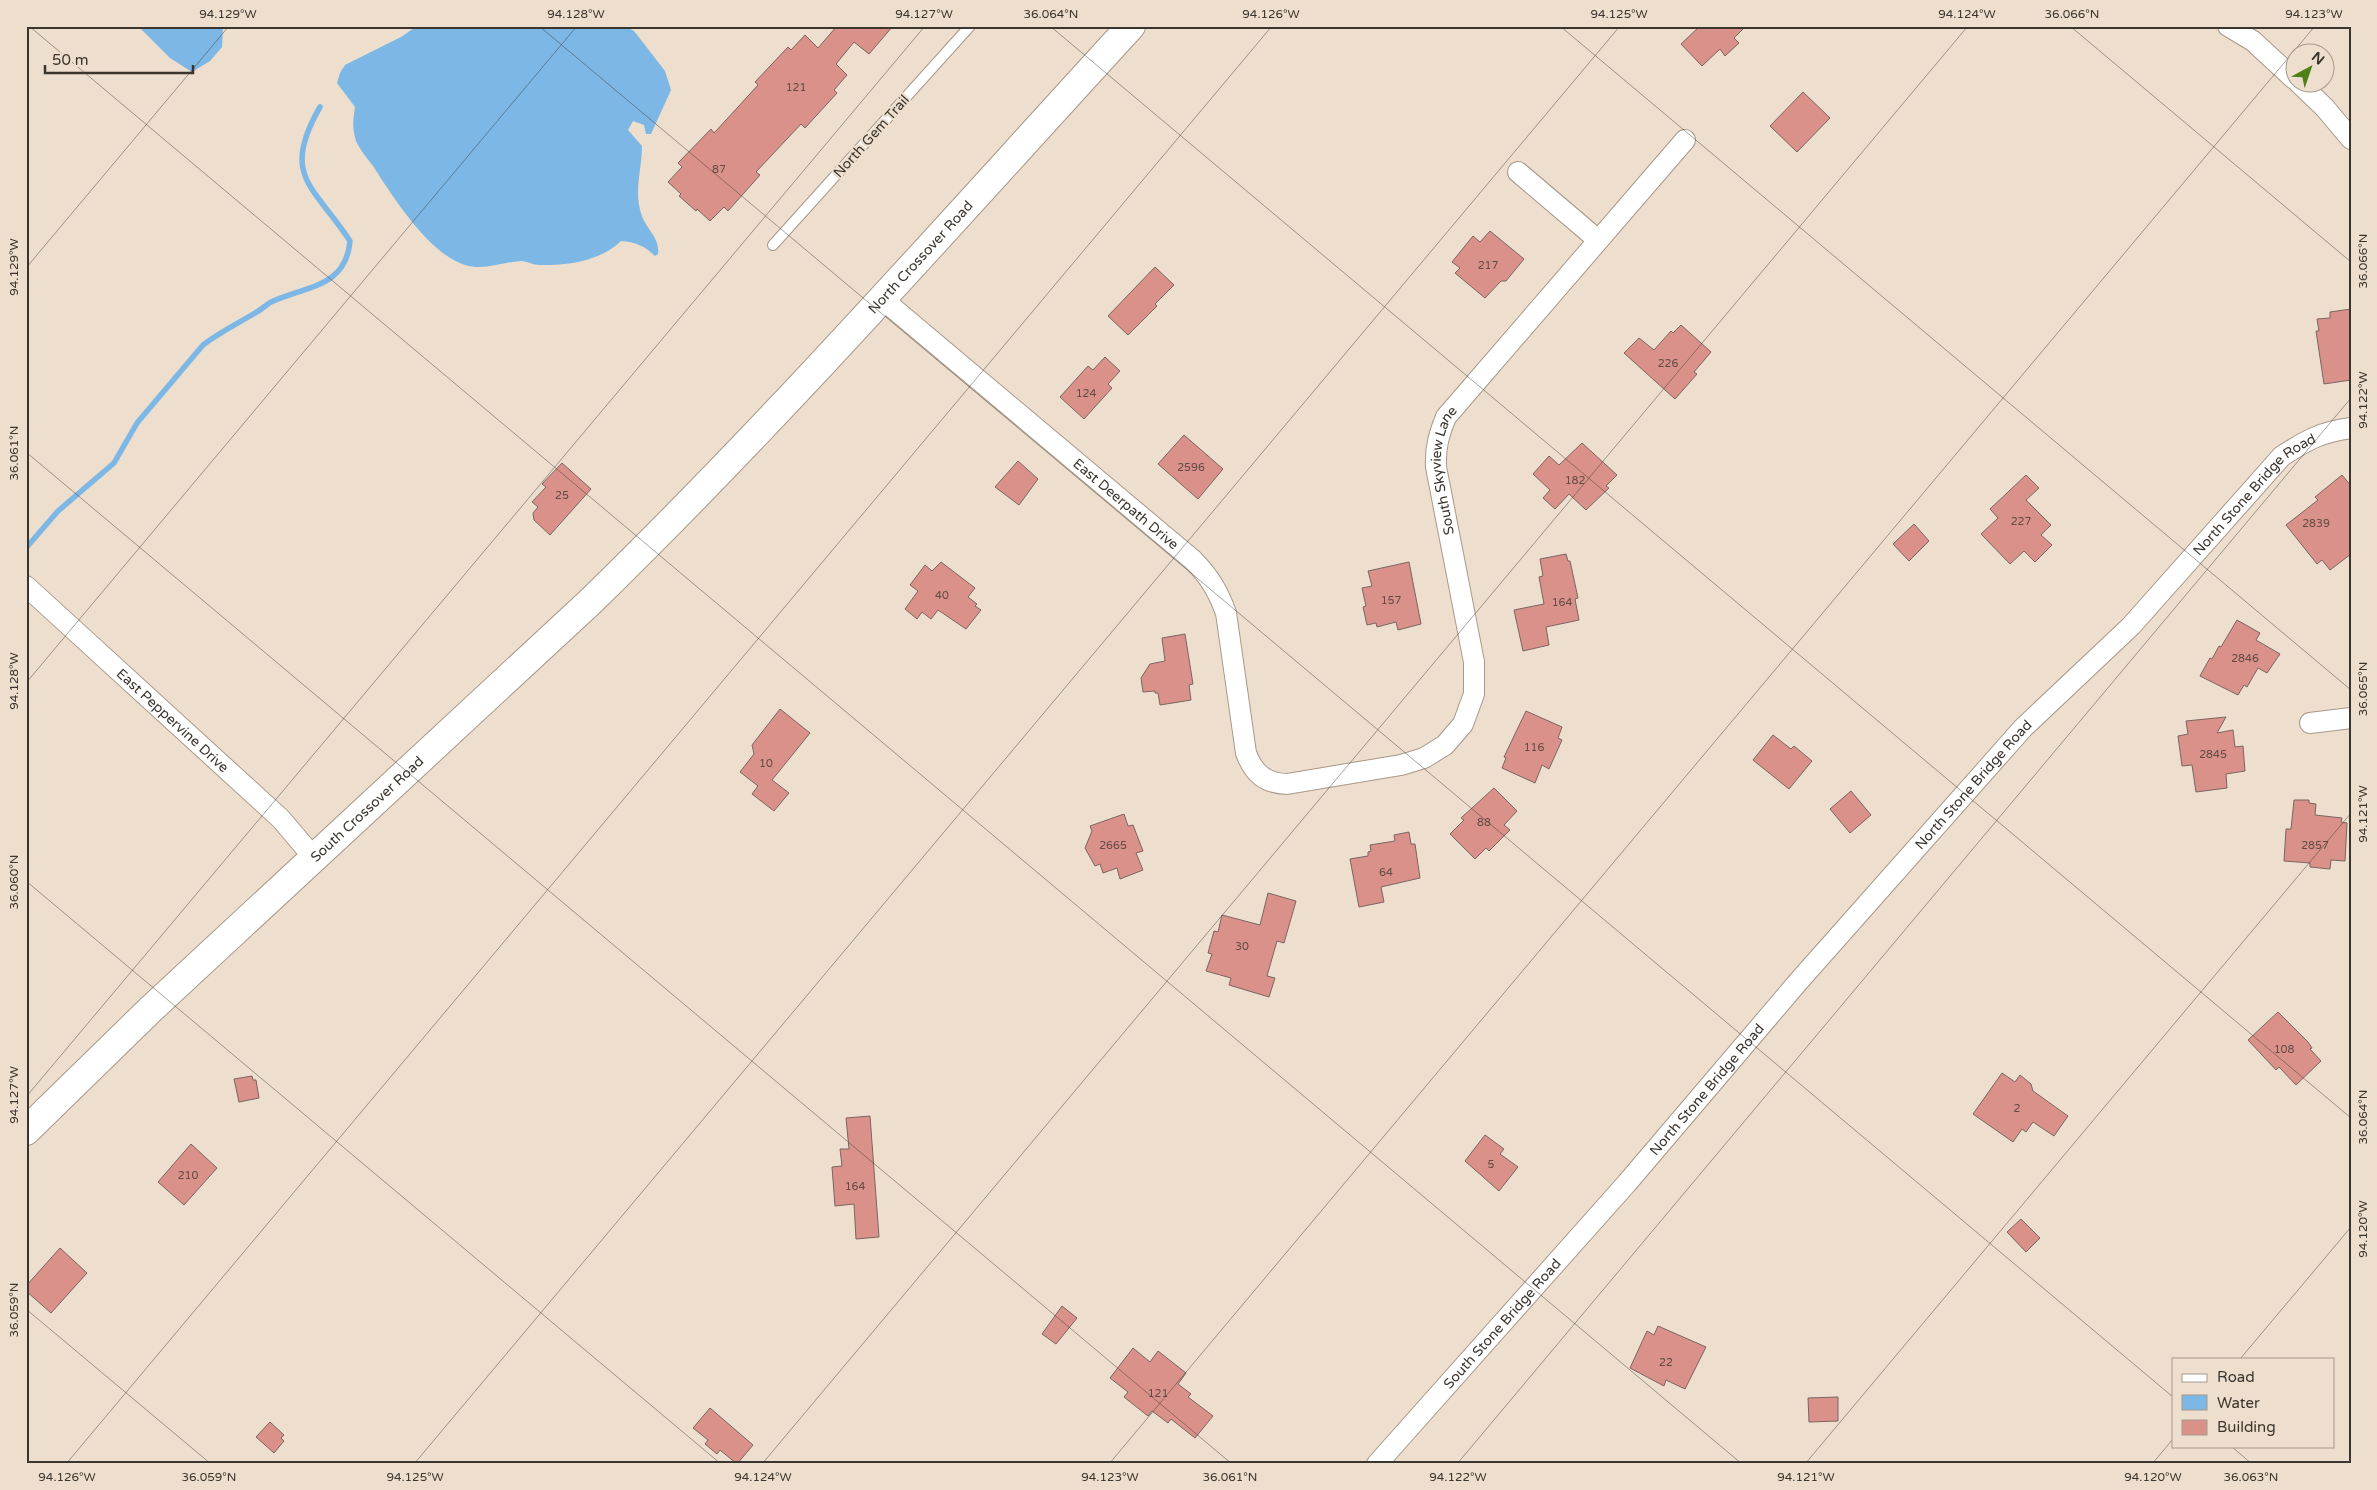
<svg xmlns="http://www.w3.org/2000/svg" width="2377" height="1490" viewBox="0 0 2377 1490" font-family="'Varela Round',sans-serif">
<rect width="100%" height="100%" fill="#eddecd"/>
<g fill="#7cb7e5">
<path d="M 138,26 L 223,26 L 222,47 L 210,61 L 192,72 L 170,58 Z"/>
<path d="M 417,26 L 614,26 L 627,27 L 634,31 L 665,71 L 671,90 L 651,134 L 646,134 L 644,125 L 633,121 L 628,130 L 642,146 C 642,169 633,193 642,216 C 647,230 660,238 658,254 L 655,256 C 645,246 635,242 621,241 C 601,261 566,266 539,265 C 533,265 527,261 521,261 C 502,262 484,271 465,265 C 429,254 393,197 373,166 C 367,158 360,150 356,141 C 352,128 353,120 355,107 L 337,83 L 340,73 L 345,65 L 401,37 Z"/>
</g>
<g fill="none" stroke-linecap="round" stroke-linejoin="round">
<path stroke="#7cb7e5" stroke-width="5.5" d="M 26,548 L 58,511 L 114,463 L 137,423 L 203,345 C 220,332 237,324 255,313 C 261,310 266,305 271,302 C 305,286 346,288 350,241 C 314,186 280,176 320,107"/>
</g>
<g fill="#da9189" stroke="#7a6562">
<path d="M 837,26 L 893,26 L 869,54 L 854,42 L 836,64 L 847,75 L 834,90 L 837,93 L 805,128 L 801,124 L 756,172 L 760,175 L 728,211 L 724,207 L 710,221 L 697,209 L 696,211 L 679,196 L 681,194 L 668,182 L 682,167 L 678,163 L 711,129 L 714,133 L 738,107 L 758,85 L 755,82 L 788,47 L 791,50 L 805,35 L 818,48 Z"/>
<path d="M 1700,26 L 1746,26 L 1734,38 L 1739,43 L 1725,56 L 1720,49 L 1702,66 L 1681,44 Z"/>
<path d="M 1803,92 L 1830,118 L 1797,152 L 1770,126 Z"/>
<path d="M 1490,231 L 1524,259 L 1506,281 L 1501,281 L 1485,298 L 1455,273 L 1460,268 L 1452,262 L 1473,236 L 1480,242 Z"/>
<path d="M 1155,267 L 1174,285 L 1155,304 L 1157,306 L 1128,335 L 1108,316 Z"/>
<path d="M 2351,309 L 2351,380 L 2324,384 L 2316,331 L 2319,331 L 2317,319 L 2330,318 L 2330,312 Z"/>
<path d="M 1681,325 L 1711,352 L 1694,372 L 1697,374 L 1675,399 L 1624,353 L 1639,338 L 1654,350 L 1671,331 L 1673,333 Z"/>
<path d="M 1105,357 L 1120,371 L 1108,384 L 1112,388 L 1084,419 L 1060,397 L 1088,366 L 1093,370 Z"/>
<path d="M 1184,435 L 1223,469 L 1198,499 L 1158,464 Z"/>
<path d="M 1582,443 L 1617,475 L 1606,486 L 1609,488 L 1586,510 L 1569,494 L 1555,509 L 1543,498 L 1550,490 L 1533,474 L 1549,456 L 1559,465 Z"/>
<path d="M 1018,461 L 1038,479 L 1019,505 L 995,487 Z"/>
<path d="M 562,463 L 591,489 L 550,535 L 534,520 L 533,513 L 538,507 L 532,502 L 546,487 L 542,484 Z"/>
<path d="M 2026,475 L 2039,488 L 2026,500 L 2051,525 L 2041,535 L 2052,545 L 2035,562 L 2024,551 L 2010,564 L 1981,534 L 1998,518 L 1990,509 Z"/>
<path d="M 2342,475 L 2351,486 L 2351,554 L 2330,570 L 2322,560 L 2317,564 L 2286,525 L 2318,500 L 2315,497 Z"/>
<path d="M 1914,524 L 1929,541 L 1909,561 L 1893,544 Z"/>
<path d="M 1566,554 L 1568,561 L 1570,561 L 1578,598 L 1575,599 L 1579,620 L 1546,627 L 1549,645 L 1523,651 L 1514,610 L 1544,604 L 1539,577 L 1543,576 L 1540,559 Z"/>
<path d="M 941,562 L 975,588 L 968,597 L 977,604 L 975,606 L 981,610 L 966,629 L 938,610 L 931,619 L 922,612 L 917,619 L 905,609 L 918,591 L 910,585 L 925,565 L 932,571 Z"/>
<path d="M 1409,562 L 1421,624 L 1398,630 L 1396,622 L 1377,627 L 1376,623 L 1367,625 L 1363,607 L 1366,606 L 1362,588 L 1372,586 L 1368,571 Z"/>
<path d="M 2237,620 L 2260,633 L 2256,640 L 2280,654 L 2267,673 L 2258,668 L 2247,687 L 2244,685 L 2238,695 L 2200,676 L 2210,658 L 2212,659 L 2219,646 L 2221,647 Z"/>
<path d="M 1185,634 L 1193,684 L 1189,685 L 1191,700 L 1160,705 L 1158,693 L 1155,693 L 1155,691 L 1143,692 L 1141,678 L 1150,664 L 1165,661 L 1162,638 Z"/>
<path d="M 780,709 L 810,733 L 772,780 L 789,793 L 774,811 L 752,794 L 758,786 L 740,772 L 754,754 L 752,745 Z"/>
<path d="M 1526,711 L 1562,727 L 1558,738 L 1562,740 L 1549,769 L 1542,765 L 1535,783 L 1502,768 L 1506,758 L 1504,757 Z"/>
<path d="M 2226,717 L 2217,733 L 2233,730 L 2235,747 L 2243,746 L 2245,771 L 2226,774 L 2227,788 L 2196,792 L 2192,765 L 2182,766 L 2178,736 L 2188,734 L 2186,721 Z"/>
<path d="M 1773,735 L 1791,749 L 1794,746 L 1812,761 L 1789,789 L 1753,760 Z"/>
<path d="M 1494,788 L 1517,811 L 1504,825 L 1510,830 L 1489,851 L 1486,848 L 1475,859 L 1450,834 L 1464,820 L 1461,818 Z"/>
<path d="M 1851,791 L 1871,815 L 1850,833 L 1830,809 Z"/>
<path d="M 2294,800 L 2309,800 L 2309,803 L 2316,804 L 2315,815 L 2342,818 L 2341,822 L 2347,823 L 2345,861 L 2331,860 L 2330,869 L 2310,867 L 2310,863 L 2284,861 L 2286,829 L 2291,829 Z"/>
<path d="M 1124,814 L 1128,826 L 1133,825 L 1143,851 L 1136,853 L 1143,870 L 1120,879 L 1117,868 L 1103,873 L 1100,864 L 1095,866 L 1085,848 L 1092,831 L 1090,826 Z"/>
<path d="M 1409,832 L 1411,844 L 1415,844 L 1420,878 L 1381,887 L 1384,902 L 1359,907 L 1350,859 L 1368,856 L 1368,852 L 1371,851 L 1370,845 L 1395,841 L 1394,835 Z"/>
<path d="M 1268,893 L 1296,901 L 1284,943 L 1277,941 L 1267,976 L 1275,978 L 1269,997 L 1229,985 L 1231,978 L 1206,971 L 1212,954 L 1208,953 L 1214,931 L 1218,932 L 1222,915 L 1260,925 Z"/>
<path d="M 2278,1012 L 2308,1042 L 2312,1048 L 2310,1049 L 2321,1061 L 2296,1085 L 2279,1067 L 2276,1070 L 2248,1040 Z"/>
<path d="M 2002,1073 L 2015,1082 L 2020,1075 L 2031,1084 L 2033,1091 L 2068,1116 L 2054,1136 L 2033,1122 L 2026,1132 L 2022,1129 L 2013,1142 L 1973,1114 Z"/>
<path d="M 252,1076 L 253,1080 L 256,1080 L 259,1098 L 239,1102 L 234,1079 Z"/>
<path d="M 870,1116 L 879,1237 L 856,1239 L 854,1204 L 835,1206 L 832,1167 L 842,1166 L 840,1149 L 849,1149 L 846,1118 Z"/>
<path d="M 1485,1135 L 1504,1149 L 1500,1154 L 1518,1167 L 1499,1191 L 1465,1161 Z"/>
<path d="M 191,1144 L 217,1168 L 184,1205 L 158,1182 Z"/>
<path d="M 2021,1219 L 2040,1238 L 2026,1252 L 2007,1232 Z"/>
<path d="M 60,1248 L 87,1273 L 51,1313 L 26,1291 L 26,1286 Z"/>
<path d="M 1062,1306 L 1077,1318 L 1056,1344 L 1042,1334 Z"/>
<path d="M 1658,1326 L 1706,1347 L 1685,1389 L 1666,1380 L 1664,1386 L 1630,1368 L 1647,1331 L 1654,1335 Z"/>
<path d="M 1133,1348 L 1150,1362 L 1158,1351 L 1186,1373 L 1178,1384 L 1191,1394 L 1188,1397 L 1213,1416 L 1195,1438 L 1171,1419 L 1168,1423 L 1152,1411 L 1148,1416 L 1124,1397 L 1128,1392 L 1110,1378 Z"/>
<path d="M 1838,1397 L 1838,1421 L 1809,1422 L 1808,1398 Z"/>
<path d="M 710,1408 L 753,1445 L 737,1464 L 720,1450 L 717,1454 L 705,1444 L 708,1440 L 693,1428 Z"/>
<path d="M 270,1422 L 284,1435 L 281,1438 L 284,1441 L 274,1453 L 256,1437 Z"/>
</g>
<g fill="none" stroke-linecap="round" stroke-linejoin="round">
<g stroke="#a79889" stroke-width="12">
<path id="service" d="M 773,245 L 970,26"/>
</g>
<g stroke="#a79889" stroke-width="22">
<g id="minor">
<path d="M 2228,26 L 2253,41 L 2294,79"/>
<path d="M 2298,82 L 2325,108 L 2351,139"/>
<path d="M 1518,172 L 1598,240"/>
<path id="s1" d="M 881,298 L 1193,560 C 1209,576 1218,591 1226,613 L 1246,753 C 1254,774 1265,783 1287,784 L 1401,765 L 1424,758 L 1445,745 L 1463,724 L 1474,694 L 1474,662 L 1436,467 C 1435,448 1439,434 1446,417 L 1685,140"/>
<path id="s2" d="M 26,586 L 281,819 L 314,858"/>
<path d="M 2310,723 L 2351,718"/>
<path id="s3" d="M 1377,1464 L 1627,1183 L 1798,982 L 2023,728 L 2131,626 L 2282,456 C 2307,440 2321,432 2351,428"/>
</g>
</g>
<g stroke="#a79889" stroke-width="30">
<g id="primary">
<path id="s4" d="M 26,1131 L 151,1009 L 590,602 C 779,418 953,220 1131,26"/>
</g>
</g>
<use href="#service" stroke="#fff" stroke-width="10"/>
<use href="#minor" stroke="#fff" stroke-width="20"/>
<use href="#primary" stroke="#fff" stroke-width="28"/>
</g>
<path fill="none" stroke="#3a352e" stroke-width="1" stroke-opacity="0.45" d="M 29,26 L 1742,1464M 539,26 L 2173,1397M 1050,26 L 2351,1118M 1560,26 L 2351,690M 2070,26 L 2351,262M 26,268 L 229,26M 26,452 L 1232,1464M 26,683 L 577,26M 26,881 L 721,1464M 26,1097 L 925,26M 26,1309 L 211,1464M 2240,1359 L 2351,1227M 2231,1446 L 2252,1464M 66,1464 L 1272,26M 414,1464 L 1620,26M 762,1464 L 1968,26M 1109,1464 L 2315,26M 1457,1464 L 2351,398M 1805,1464 L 2351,813M 2152,1464 L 2173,1439"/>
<g text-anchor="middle" stroke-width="4.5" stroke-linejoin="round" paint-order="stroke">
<g font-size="11" fill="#624c45">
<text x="796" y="91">121</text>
<text x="719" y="173">87</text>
<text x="1488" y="269">217</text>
<text x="1668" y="367">226</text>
<text x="1086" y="397">124</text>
<text x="1191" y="471">2596</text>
<text x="1575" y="484">182</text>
<text x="562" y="499">25</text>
<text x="2021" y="525">227</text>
<text x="2316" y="527">2839</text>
<text x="942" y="599">40</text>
<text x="1391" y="604">157</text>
<text x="1562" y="606">164</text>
<text x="2245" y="662">2846</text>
<text x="1534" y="751">116</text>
<text x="2213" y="758">2845</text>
<text x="766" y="767">10</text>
<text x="1484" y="826">88</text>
<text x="1113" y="849">2665</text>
<text x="2315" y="849">2857</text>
<text x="1386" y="876">64</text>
<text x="1242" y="950">30</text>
<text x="2284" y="1053">108</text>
<text x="2017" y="1112">2</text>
<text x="1491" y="1168">5</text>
<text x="188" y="1179">210</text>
<text x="855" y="1190">164</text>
<text x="1666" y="1366">22</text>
<text x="1158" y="1397">121</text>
</g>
<g font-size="14" fill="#3a352e" stroke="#eddecd">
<text transform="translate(871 136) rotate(-48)" y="5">North Gem Trail</text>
<text dy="5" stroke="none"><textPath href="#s4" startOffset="1251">North Crossover Road</textPath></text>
<text dy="5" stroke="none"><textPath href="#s1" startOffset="1119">South Skyview Lane</textPath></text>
<text dy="5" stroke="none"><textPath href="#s3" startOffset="1309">North Stone Bridge Road</textPath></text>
<text dy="5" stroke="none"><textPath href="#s1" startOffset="320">East Deerpath Drive</textPath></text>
<text dy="5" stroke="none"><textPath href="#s2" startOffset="199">East Peppervine Drive</textPath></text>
<text dy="5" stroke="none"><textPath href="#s3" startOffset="904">North Stone Bridge Road</textPath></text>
<text dy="5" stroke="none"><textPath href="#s4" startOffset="469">South Crossover Road</textPath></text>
<text dy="5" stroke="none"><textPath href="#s3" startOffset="499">North Stone Bridge Road</textPath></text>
<text dy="5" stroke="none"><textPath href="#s3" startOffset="188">South Stone Bridge Road</textPath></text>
</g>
</g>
<rect width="2377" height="1490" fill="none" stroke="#eddecd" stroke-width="55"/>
<rect x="2172" y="1358" width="162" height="90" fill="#eddecd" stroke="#a59a8d"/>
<rect x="2182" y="1374" width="25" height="8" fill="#ffffff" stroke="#a59a8d"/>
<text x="2217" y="1382" font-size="15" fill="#3a352e">Road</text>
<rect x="2182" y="1395" width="25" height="15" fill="#7cb7e5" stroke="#a59a8d"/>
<text x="2217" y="1408" font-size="15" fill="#3a352e">Water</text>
<rect x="2182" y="1420" width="25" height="15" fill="#da9189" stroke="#a59a8d"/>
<text x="2217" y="1432" font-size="15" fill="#3a352e">Building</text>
<g transform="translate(2310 68) rotate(40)"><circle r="24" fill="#eddecd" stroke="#a59a8d"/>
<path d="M0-4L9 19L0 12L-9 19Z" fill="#4d8015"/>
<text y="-8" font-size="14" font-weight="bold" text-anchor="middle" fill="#3a352e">N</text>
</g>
<path d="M45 65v8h148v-8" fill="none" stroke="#3a352e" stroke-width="2.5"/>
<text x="52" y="65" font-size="15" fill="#3a352e" stroke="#eddecd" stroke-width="4" paint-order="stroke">50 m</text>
<rect x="28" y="28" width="2322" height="1434" fill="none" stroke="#3a352e" stroke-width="2"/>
<g font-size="12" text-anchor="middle" fill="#3a352e">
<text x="228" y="18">94.129°W</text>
<text x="576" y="18">94.128°W</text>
<text x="924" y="18">94.127°W</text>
<text x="1051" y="18">36.064°N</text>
<text x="1271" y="18">94.126°W</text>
<text x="1619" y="18">94.125°W</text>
<text x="1967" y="18">94.124°W</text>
<text x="2072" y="18">36.066°N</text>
<text x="2314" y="18">94.123°W</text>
<text transform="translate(2363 261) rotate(-90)" y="4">36.066°N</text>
<text transform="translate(14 267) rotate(-90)" y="4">94.129°W</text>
<text transform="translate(2363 400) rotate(-90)" y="4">94.122°W</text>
<text transform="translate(14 453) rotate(-90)" y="4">36.061°N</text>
<text transform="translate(14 681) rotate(-90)" y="4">94.128°W</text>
<text transform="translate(2363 689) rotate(-90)" y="4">36.065°N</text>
<text transform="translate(2363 814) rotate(-90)" y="4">94.121°W</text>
<text transform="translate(14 882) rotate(-90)" y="4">36.060°N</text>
<text transform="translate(14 1095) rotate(-90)" y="4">94.127°W</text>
<text transform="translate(2363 1117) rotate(-90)" y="4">36.064°N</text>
<text transform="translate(2363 1229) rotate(-90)" y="4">94.120°W</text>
<text transform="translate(14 1310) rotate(-90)" y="4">36.059°N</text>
<text x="67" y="1481">94.126°W</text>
<text x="209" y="1481">36.059°N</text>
<text x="415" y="1481">94.125°W</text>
<text x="763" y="1481">94.124°W</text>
<text x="1110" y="1481">94.123°W</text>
<text x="1230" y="1481">36.061°N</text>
<text x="1458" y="1481">94.122°W</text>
<text x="1806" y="1481">94.121°W</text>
<text x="2153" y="1481">94.120°W</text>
<text x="2251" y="1481">36.063°N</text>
</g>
</svg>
